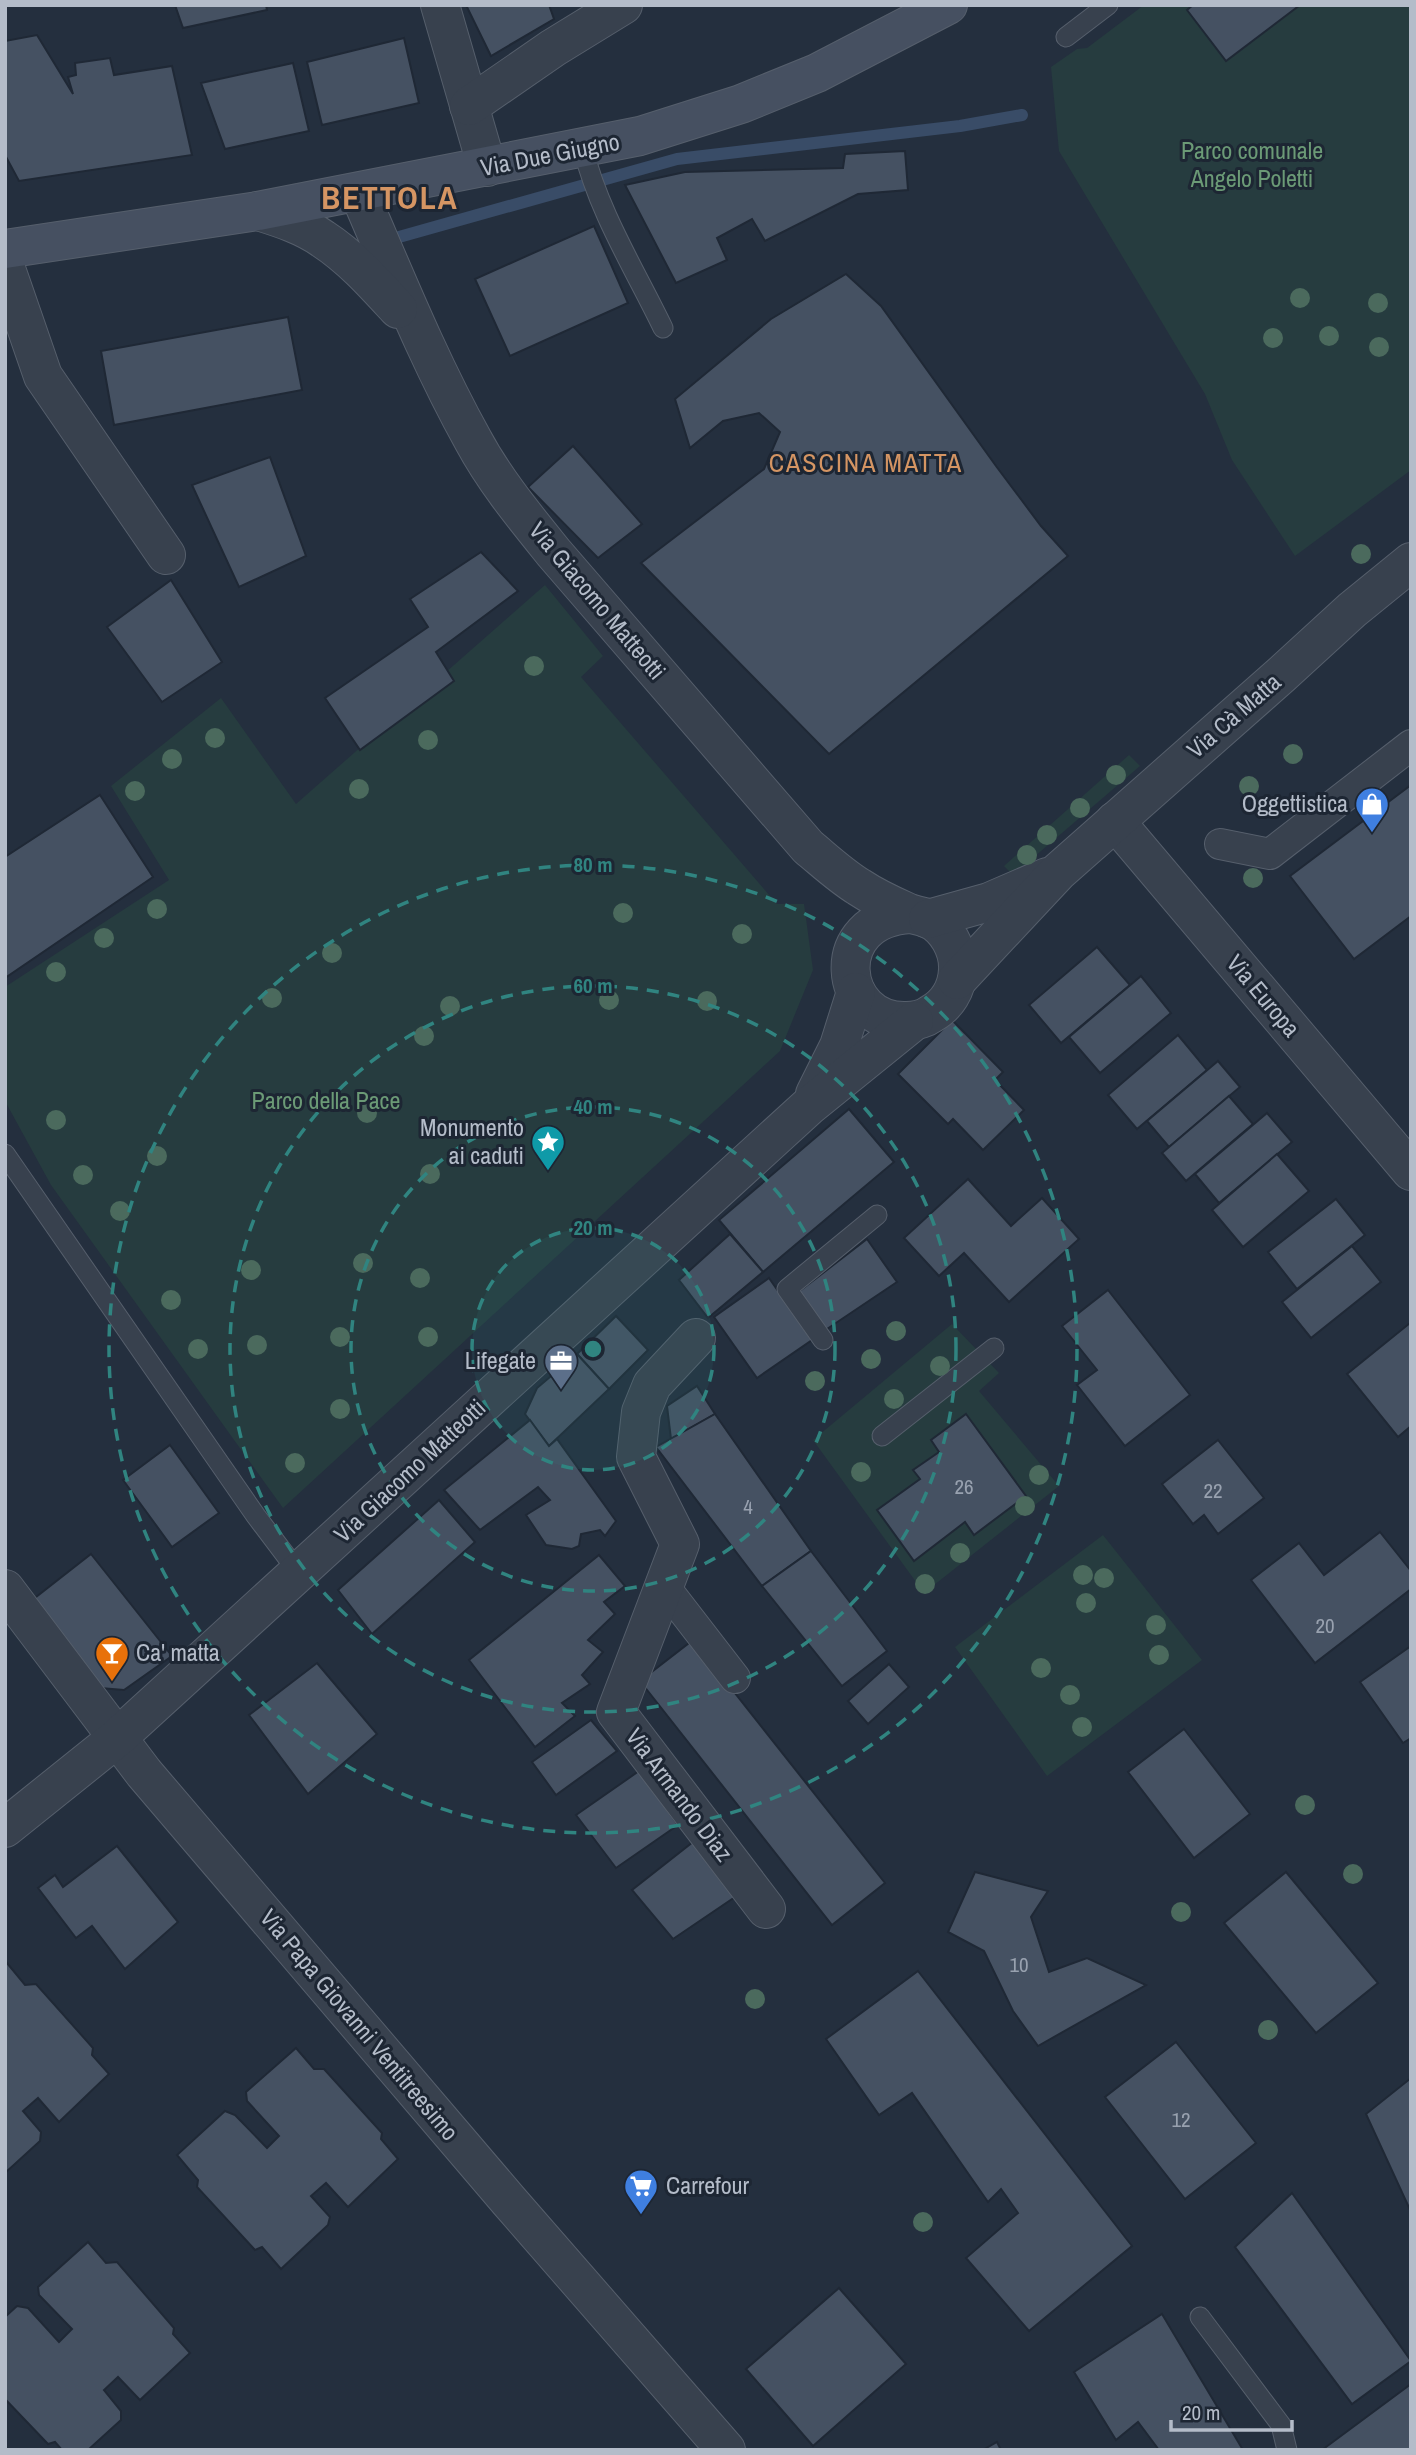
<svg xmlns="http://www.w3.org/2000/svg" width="1416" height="2455" viewBox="0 0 1416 2455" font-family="'Archivo Narrow',sans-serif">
<rect width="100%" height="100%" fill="#242f3e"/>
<g fill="#263c3f">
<path d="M 1144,5 L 1411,5 L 1411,470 L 1295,556 L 1232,460 L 1205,394 L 1059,151 L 1051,67 L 1077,49 L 1087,48 Z"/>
<path d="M 545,585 L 603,656 L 581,677 L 777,904 L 804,904 L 813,970 L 780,1051 L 283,1508 L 51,1185 L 5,1101 L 5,987 L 169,880 L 111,786 L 221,698 L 296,804 Z"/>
<path d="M 1129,755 L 1140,766 L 1013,875 L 1004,866 Z"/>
<path d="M 952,1324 L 999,1373 L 979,1391 L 1059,1486 L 924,1593 L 813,1440 Z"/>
<path d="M 1103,1535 L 1202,1660 L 1047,1776 L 955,1647 Z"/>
</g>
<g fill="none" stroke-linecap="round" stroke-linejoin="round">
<path stroke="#394c67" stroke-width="12" d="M 399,237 L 677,159 L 960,126 L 1022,115"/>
</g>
<g fill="#455162" stroke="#1f2835" stroke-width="2">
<path d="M 175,5 L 266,5 L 267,10 L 183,28 Z"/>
<path d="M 466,5 L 549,5 L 554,19 L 491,56 Z"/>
<path d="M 1193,5 L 1300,5 L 1226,61 L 1187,10 Z"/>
<path d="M 37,35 L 73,94 L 68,77 L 76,75 L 75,63 L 110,58 L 114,75 L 172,66 L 192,155 L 19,181 L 5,155 L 5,41 Z"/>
<path d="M 404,38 L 419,103 L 322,125 L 307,62 Z"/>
<path d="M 293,63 L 309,131 L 225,149 L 201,83 Z"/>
<path d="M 905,151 L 908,190 L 858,194 L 765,241 L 752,219 L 717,238 L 727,260 L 676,283 L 625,185 L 685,172 L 843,168 L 845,154 Z"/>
<path d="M 594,226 L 628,303 L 510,356 L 475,279 Z"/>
<path d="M 846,274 L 881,306 L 996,466 L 1041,526 L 1068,556 L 829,754 L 641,563 L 764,469 L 780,432 L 759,413 L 723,421 L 690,448 L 675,399 L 771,319 Z"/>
<path d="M 288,317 L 302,390 L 114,425 L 101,351 Z"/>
<path d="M 573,446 L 642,524 L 598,558 L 528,487 Z"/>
<path d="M 270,457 L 306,556 L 239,587 L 192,485 Z"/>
<path d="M 481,552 L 518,591 L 436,652 L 454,681 L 360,750 L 325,698 L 428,627 L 410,599 Z"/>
<path d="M 171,580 L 222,662 L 162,702 L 107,627 Z"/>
<path d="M 1411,785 L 1411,916 L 1354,959 L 1290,876 Z"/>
<path d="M 100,795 L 153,877 L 5,978 L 5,857 Z"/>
<path d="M 1097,947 L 1130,985 L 1061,1043 L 1029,1005 Z"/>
<path d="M 1141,976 L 1171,1013 L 1100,1073 L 1069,1037 Z"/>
<path d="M 952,1020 L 1003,1072 L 995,1080 L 1024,1110 L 983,1150 L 953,1119 L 948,1124 L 898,1074 Z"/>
<path d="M 1178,1035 L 1207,1070 L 1137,1129 L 1108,1095 Z"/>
<path d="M 1218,1061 L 1240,1087 L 1169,1147 L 1147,1121 Z"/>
<path d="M 1229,1096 L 1253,1124 L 1186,1181 L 1162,1153 Z"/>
<path d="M 849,1109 L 894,1162 L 763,1272 L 719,1220 Z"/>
<path d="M 1267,1113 L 1292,1142 L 1219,1203 L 1195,1174 Z"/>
<path d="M 1277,1154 L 1309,1191 L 1243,1247 L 1212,1210 Z"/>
<path d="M 968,1179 L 1011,1226 L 1042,1198 L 1079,1239 L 1009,1302 L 964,1253 L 939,1276 L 904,1238 Z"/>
<path d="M 1336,1199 L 1365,1235 L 1297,1289 L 1268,1252 Z"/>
<path d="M 730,1234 L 763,1272 L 708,1318 L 679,1280 Z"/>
<path d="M 867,1239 L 897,1282 L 824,1331 L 797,1293 Z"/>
<path d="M 1352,1246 L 1381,1282 L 1311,1338 L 1282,1302 Z"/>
<path d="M 769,1278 L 812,1340 L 757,1378 L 714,1317 Z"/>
<path d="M 1108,1290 L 1190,1395 L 1125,1446 L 1077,1385 L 1097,1370 L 1062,1326 Z"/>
<path d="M 616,1316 L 648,1350 L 609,1389 L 577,1354 Z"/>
<path d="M 1410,1323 L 1411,1426 L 1398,1437 L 1347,1374 Z"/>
<path d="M 577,1354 L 609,1389 L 549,1446 L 525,1414 L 537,1388 Z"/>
<path d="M 697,1386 L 715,1414 L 671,1439 L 667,1406 Z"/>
<path d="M 715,1414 L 811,1551 L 762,1586 L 656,1447 Z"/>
<path d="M 966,1414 L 1026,1496 L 974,1535 L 965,1522 L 914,1561 L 877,1510 L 920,1479 L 913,1470 L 939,1452 L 931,1440 Z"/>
<path d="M 530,1420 L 549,1446 L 557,1439 L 616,1521 L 605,1536 L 600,1530 L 581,1534 L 579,1546 L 572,1549 L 546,1545 L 526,1515 L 550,1500 L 538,1487 L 480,1530 L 444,1490 Z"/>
<path d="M 1218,1440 L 1264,1498 L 1218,1534 L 1204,1515 L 1193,1524 L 1162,1484 Z"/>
<path d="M 170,1445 L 219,1513 L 172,1547 L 123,1480 Z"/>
<path d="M 439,1500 L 475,1542 L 372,1634 L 338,1590 Z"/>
<path d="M 1380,1532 L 1411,1571 L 1411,1589 L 1315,1663 L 1251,1580 L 1299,1543 L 1324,1575 Z"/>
<path d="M 811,1551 L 887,1651 L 842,1686 L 762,1586 Z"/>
<path d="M 91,1554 L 172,1656 L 124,1690 L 100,1688 L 31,1601 Z"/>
<path d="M 599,1555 L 625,1586 L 604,1602 L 615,1614 L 588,1640 L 603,1652 L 582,1675 L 590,1684 L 562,1703 L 575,1716 L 535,1747 L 469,1660 Z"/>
<path d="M 693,1640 L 885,1883 L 832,1925 L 640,1681 Z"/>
<path d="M 1411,1646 L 1411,1738 L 1403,1743 L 1360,1682 Z"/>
<path d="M 317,1663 L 377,1734 L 308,1794 L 249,1715 Z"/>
<path d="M 889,1664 L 909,1687 L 868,1724 L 848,1701 Z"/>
<path d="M 591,1720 L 617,1751 L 556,1795 L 532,1762 Z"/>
<path d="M 1184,1729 L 1250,1814 L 1194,1858 L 1128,1772 Z"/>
<path d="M 639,1771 L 678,1825 L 616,1868 L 576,1815 Z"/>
<path d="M 693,1842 L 735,1897 L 673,1939 L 632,1890 Z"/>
<path d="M 117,1846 L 178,1922 L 125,1969 L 92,1926 L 76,1938 L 38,1888 L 55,1875 L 63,1887 Z"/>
<path d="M 975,1872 L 1048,1891 L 1031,1917 L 1049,1972 L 1087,1958 L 1146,1985 L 1038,2046 L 1013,2011 L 984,1951 L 948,1932 Z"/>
<path d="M 1286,1872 L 1378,1983 L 1316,2033 L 1224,1923 Z"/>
<path d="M 7,1963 L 25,1985 L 36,1984 L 93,2048 L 92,2055 L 109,2074 L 59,2122 L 38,2098 L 23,2111 L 41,2132 L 40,2141 L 5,2173 L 5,1965 Z"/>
<path d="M 918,1971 L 1132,2246 L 1029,2331 L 966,2258 L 1018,2213 L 1001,2189 L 988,2202 L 912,2093 L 879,2115 L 826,2039 Z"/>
<path d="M 1176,2042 L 1256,2143 L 1185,2199 L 1105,2097 Z"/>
<path d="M 296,2048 L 314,2069 L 324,2069 L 382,2133 L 381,2139 L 398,2159 L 348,2207 L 326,2183 L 311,2196 L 330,2217 L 328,2225 L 281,2269 L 262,2247 L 255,2250 L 197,2187 L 198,2180 L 177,2155 L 225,2111 L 235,2115 L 267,2148 L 279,2136 L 247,2101 L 246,2092 Z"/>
<path d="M 1411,2078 L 1411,2212 L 1366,2114 Z"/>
<path d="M 1292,2193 L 1411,2361 L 1352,2404 L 1235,2247 Z"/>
<path d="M 88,2242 L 106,2263 L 117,2262 L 174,2328 L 173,2334 L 190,2353 L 140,2400 L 118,2377 L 104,2390 L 121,2411 L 121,2420 L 88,2450 L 62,2450 L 55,2442 L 48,2444 L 5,2399 L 5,2317 L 17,2306 L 28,2308 L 59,2342 L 72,2329 L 39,2295 L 38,2287 Z"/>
<path d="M 839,2288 L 906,2364 L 813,2446 L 746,2369 Z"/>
<path d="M 1162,2314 L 1243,2450 L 1159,2450 L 1138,2422 L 1116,2440 L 1074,2372 Z"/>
<path d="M 1411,2384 L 1411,2450 L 1322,2450 Z"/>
<path d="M 997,2442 L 1001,2450 L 983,2450 Z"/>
</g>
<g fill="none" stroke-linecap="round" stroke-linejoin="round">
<g stroke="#565f6c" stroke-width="21">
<g id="service">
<path d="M 1066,37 L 1108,5"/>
<path d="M 583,148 C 598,211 635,270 663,328"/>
<path d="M 5,1154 L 256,1516 L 299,1573"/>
<path d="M 823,1340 L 787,1289 L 877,1215"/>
<path d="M 882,1436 L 994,1348"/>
<path d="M 1200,2317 L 1281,2425 L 1287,2450"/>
</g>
</g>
<g stroke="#565f6c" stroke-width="32">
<g id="pedestrian">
<path d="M 1220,844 L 1270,854 L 1411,745"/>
<path d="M 664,1586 L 735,1678"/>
</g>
</g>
<g stroke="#565f6c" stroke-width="40">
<g id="minor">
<path d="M 440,5 L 487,167"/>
<path d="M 469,106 L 553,48 L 623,5"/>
<path d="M 359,193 C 395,276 429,361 473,440 C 495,481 525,517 554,553 L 808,847 C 825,861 841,876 859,887 C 874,897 891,905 907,912 C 913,915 921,916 927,918 C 947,927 959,950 958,970 C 957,989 947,1005 931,1014 C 924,1019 915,1021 906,1021 C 838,1023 825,919 910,914"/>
<path d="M 258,211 C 280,218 303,225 323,239 C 352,258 375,284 398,309"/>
<path d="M 5,266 L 43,376 L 166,555"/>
<path d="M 1115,821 L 1411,1171"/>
<path d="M 928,919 L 989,902 L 1047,877"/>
<path d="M 957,980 L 1058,872 L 1281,675 L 1352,610 L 1411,562"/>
<path d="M 815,1094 L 839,1046 L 856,992"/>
<path d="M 696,1338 L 652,1385 L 641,1412 L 636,1457 L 680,1544 L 616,1712 L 766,1909"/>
<path d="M 5,1589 L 144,1773 L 509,2201 L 726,2450"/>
<path d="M 5,1828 L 117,1738 L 809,1106 L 914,1021"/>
</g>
</g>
<g stroke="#565f6c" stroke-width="40">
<path id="secondary" d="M 5,249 L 258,211 L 640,136 L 741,104 L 817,73 L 948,5"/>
</g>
<use href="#service" stroke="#38414e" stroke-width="19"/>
<use href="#pedestrian" stroke="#38414e" stroke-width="30"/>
<use href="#minor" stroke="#38414e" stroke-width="38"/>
<use href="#secondary" stroke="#465061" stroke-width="38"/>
</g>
<g fill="#4b6a5d">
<circle cx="1300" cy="298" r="10"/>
<circle cx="1378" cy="303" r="10"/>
<circle cx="1329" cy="336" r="10"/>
<circle cx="1273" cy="338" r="10"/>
<circle cx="1379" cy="347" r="10"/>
<circle cx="1361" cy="554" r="10"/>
<circle cx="534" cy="666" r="10"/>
<circle cx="215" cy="738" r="10"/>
<circle cx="428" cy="740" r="10"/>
<circle cx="1293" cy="754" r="10"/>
<circle cx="172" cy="759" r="10"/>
<circle cx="1116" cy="775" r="10"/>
<circle cx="1249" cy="786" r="10"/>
<circle cx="359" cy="789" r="10"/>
<circle cx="135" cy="791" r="10"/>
<circle cx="1080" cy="808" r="10"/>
<circle cx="1047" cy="835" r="10"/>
<circle cx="1027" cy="855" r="10"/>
<circle cx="1253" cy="878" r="10"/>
<circle cx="157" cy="909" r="10"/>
<circle cx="623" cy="913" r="10"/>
<circle cx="742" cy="934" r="10"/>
<circle cx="104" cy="938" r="10"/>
<circle cx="332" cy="953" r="10"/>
<circle cx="56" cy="972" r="10"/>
<circle cx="272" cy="998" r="10"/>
<circle cx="609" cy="1000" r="10"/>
<circle cx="707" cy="1001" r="10"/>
<circle cx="450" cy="1006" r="10"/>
<circle cx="424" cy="1036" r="10"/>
<circle cx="367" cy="1113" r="10"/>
<circle cx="56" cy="1120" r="10"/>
<circle cx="157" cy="1156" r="10"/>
<circle cx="430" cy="1174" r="10"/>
<circle cx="83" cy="1175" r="10"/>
<circle cx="120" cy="1211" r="10"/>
<circle cx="363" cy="1263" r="10"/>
<circle cx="251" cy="1270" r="10"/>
<circle cx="420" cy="1278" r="10"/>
<circle cx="171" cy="1300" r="10"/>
<circle cx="896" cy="1331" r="10"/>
<circle cx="340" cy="1337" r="10"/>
<circle cx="428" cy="1337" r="10"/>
<circle cx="257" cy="1345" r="10"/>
<circle cx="198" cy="1349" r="10"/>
<circle cx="871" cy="1359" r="10"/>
<circle cx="940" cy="1366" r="10"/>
<circle cx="815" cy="1381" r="10"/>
<circle cx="894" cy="1399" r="10"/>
<circle cx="340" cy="1409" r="10"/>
<circle cx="295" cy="1463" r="10"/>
<circle cx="861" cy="1472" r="10"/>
<circle cx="1039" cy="1475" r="10"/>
<circle cx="1025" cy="1506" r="10"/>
<circle cx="960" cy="1553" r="10"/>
<circle cx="1083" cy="1575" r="10"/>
<circle cx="1104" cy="1578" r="10"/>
<circle cx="925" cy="1584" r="10"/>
<circle cx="1086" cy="1603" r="10"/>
<circle cx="1156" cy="1625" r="10"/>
<circle cx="1159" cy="1655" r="10"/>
<circle cx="1041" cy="1668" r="10"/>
<circle cx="1070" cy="1695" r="10"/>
<circle cx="1082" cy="1727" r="10"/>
<circle cx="1305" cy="1805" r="10"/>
<circle cx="1353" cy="1874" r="10"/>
<circle cx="1181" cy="1912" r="10"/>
<circle cx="755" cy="1999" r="10"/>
<circle cx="1268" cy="2030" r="10"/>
<circle cx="923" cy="2222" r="10"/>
</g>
<circle cx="593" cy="1349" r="121" fill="#308480" fill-opacity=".12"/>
<g fill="none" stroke="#308480" stroke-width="3.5" stroke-dasharray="12 9">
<circle cx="593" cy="1349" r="121"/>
<circle cx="593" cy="1349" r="242"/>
<circle cx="593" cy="1349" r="363"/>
<circle cx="593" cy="1349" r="484"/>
</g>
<defs>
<g id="shop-pin" transform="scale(1.75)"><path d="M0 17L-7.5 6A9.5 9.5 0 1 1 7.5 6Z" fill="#3f7fe0" stroke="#1d2633"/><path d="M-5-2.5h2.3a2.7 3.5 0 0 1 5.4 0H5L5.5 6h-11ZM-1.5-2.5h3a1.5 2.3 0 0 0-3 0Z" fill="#fff"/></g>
<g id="sight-pin" transform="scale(1.75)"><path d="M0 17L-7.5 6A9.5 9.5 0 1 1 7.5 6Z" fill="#0f9aa8" stroke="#1d2633"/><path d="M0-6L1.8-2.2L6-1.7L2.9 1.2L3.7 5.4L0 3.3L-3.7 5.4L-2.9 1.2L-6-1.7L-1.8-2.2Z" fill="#fff"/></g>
<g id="office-pin" transform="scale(1.75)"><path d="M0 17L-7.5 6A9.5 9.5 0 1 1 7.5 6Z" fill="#5c6f8a" stroke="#1d2633"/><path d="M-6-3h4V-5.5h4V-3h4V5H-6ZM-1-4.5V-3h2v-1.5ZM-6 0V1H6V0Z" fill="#fff"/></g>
<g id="bar-pin" transform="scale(1.75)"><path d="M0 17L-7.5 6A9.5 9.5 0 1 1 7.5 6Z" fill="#e8710a" stroke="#1d2633"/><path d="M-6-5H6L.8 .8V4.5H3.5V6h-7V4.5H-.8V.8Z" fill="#fff"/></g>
<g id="supermarket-pin" transform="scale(1.75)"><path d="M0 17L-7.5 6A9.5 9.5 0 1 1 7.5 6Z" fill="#3f7fe0" stroke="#1d2633"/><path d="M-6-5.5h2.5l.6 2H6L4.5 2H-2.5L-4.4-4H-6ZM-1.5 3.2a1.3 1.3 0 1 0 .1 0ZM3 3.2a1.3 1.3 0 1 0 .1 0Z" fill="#fff"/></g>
</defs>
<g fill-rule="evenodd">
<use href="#shop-pin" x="1372" y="804"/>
<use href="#sight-pin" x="548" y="1142"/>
<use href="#office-pin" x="561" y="1361"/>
<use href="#bar-pin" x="112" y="1653"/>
<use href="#supermarket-pin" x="641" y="2186"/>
</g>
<g text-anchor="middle" stroke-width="6" stroke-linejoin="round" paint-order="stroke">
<g font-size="21" fill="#98a1af">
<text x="964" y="1494">26</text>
<text x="1213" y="1498">22</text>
<text x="748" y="1514">4</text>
<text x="1325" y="1633">20</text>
<text x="1019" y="1972">10</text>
<text x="1181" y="2127">12</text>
</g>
<g font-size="24" fill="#6b9a76" stroke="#1d2633">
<text x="1252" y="159">Parco comunale<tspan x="1252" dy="28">Angelo Poletti</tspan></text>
<text x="326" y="1109">Parco della Pace</text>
</g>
<g font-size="24" fill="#b4bcc9" stroke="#1d2633">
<text transform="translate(550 155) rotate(-11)" y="8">Via Due Giugno</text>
<text transform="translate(597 601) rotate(50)" y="8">Via Giacomo Matteotti</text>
<text transform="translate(1234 716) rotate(-41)" y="8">Via Cà Matta</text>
<text transform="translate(1263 996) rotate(50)" y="8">Via Europa</text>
<text transform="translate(410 1471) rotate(-43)" y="8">Via Giacomo Matteotti</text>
<text transform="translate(679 1795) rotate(53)" y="8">Via Armando Diaz</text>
<text transform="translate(359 2025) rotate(50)" y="8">Via Papa Giovanni Ventitreesimo</text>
</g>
<g font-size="24" fill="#b4bcc9" stroke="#1d2633" text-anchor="end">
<text x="1348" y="812">Oggettistica</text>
<text x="524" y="1136">Monumento<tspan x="524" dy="28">ai caduti</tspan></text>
<text x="536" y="1369">Lifegate</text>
<text x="136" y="1661" text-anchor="start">Ca' matta</text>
<text x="666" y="2194" text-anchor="start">Carrefour</text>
</g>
<g font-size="26" letter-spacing="2" fill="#d59563" stroke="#1d2633">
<text x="866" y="472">CASCINA MATTA</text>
</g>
<g font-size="32" font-weight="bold" letter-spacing="2" fill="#d59563" stroke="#1d2633">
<text x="390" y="209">BETTOLA</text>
</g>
</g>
<circle cx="593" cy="1349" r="10" fill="#308480" stroke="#1d2633" stroke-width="3.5"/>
<g font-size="21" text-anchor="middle" font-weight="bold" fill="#308480" stroke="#1d2633" stroke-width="6" stroke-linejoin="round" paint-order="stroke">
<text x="593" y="872">80 m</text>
<text x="593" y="993">60 m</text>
<text x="593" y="1114">40 m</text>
<text x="593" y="1235">20 m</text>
</g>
<rect width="1416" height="2455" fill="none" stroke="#b4bcc9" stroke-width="14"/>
<path d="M1171 2420v10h121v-10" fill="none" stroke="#b4bcc9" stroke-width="3.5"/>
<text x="1182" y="2420" font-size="21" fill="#b4bcc9" stroke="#1d2633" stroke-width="5" paint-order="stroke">20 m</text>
</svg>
